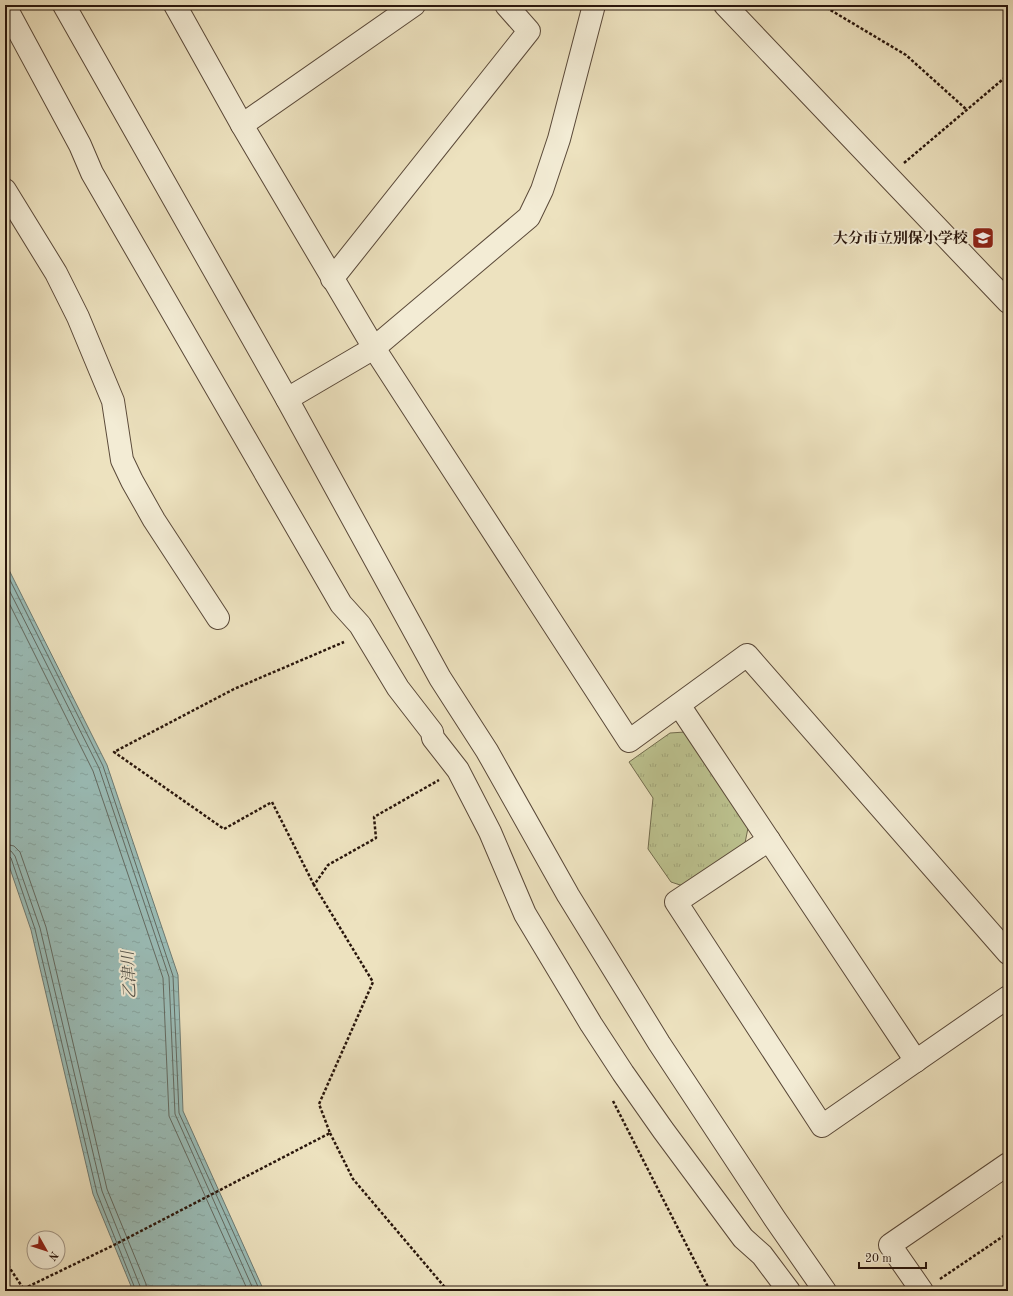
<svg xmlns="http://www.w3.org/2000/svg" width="1013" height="1296" viewBox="0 0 1013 1296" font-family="'Old Standard TT','Noto Serif JP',serif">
<defs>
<pattern id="grass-tufts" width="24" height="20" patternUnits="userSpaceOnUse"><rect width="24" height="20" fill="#bcc28f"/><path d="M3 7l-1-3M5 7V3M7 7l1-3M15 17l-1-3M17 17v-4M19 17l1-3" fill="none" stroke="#a2a67a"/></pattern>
<pattern id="water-ripples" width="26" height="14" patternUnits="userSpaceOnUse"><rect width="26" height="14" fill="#9abdb8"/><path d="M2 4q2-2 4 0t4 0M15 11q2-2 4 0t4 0" fill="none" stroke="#85a29d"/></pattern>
</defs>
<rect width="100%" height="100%" fill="#ede2bf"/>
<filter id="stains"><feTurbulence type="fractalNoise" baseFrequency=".005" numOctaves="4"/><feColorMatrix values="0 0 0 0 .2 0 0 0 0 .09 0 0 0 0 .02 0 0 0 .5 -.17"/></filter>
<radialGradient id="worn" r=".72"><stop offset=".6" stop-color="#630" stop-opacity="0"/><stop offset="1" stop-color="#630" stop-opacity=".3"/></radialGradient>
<path fill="url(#grass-tufts)" stroke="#726c4e" d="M 685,732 L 748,828 L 745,843 L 683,886 L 671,882 L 648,849 L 653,798 L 629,762 L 670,733 Z"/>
<path fill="url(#water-ripples)" stroke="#6d7a73" d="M 5,562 L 107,765 L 178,975 L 183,1111 L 264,1291 L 133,1291 L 93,1194 L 31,930 L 5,854 Z"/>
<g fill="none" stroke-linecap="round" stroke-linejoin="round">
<g stroke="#626a62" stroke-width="1">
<path d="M 5,570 L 103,766 L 173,976 L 179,1113 L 260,1291"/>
<path d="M 5,582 L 99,768 L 169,977 L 175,1114 L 254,1291"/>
<path d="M 5,595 L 93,771 L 163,978 L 169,1116 L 248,1291"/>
<path d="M 5,844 L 14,846 L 20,852 L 46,927 L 107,1189 L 146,1284 L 147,1291"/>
<path d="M 5,850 L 11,851 L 15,856 L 40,928 L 102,1191 L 140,1286 L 141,1291"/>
<path d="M 5,855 L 8,855 L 11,858 L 35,929 L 97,1193 L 136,1291"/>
</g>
<g stroke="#5a4939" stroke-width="24">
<g id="minor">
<path d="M 64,5 L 287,399 L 440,678 L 487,751 L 568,895 L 659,1043 L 775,1219 L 825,1291"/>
<path d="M 175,5 L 242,125 L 374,348 L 629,741 L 747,655 L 1008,953"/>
<path d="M 725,5 L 1008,302"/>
<path d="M 5,6 L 80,145 L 92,173 L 341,604 L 360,625 L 398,688 L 432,732 L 433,738 L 458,770 L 490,832 L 525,914 L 591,1024 L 623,1073 L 663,1130 L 743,1238 L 762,1255 L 789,1291"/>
<path d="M 242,125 L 414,5"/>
<path d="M 5,190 L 56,273 L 78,317 L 113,401 L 122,460 L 132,481 L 154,520 L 218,618"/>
<path d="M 332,279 L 529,31 L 506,5"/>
<path d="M 287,399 L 374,348 L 529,217 L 542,190 L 559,139 L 594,5"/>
<path d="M 679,705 L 916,1061"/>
<path d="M 769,840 L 676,902 L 822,1126 L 1008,997"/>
<path d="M 922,1291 L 890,1245 L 1008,1164"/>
</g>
</g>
<g stroke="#29160c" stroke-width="2.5" stroke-dasharray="3 2" stroke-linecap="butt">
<path d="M 822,5 L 906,55 L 967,110"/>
<path d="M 904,163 L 1008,75"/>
<path d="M 314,885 L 272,802 L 224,829 L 114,752 L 234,689 L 344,642"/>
<path d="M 613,1101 L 710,1291"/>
<path d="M 330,1133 L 353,1179 L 448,1291"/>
<path d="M 5,1261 L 25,1291"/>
<path d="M 940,1279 L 1008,1233"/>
<path d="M 19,1291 L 114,1245 L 330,1133 L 319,1104 L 373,982 L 314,885 L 328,865 L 376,838 L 374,817 L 439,780"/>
</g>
<use href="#minor" stroke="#f3ecd5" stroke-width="22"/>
</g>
<defs>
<g id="school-square" transform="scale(1.15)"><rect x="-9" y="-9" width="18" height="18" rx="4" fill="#8f2418" stroke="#f3ecd5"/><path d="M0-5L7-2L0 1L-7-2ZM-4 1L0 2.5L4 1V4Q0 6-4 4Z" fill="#fff"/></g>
</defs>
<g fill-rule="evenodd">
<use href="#school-square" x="983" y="238"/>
</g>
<g text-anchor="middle" stroke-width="4" stroke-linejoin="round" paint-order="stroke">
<g font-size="15" font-weight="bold" fill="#29160c" stroke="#f3ecd5" text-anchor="end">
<text x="968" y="243">大分市立別保小学校</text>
</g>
<g font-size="16" font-style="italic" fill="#515048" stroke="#f3ecd5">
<text transform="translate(128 975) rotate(-93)" y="6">乙津川</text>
</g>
</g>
<rect width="1013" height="1296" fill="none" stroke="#ede2bf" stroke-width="20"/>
<rect x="6" y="6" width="1001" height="1284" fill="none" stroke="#29160c" stroke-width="2"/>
<rect x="10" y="10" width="993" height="1276" fill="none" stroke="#29160c"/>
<g transform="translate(46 1250) rotate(129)"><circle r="19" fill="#f3ecd5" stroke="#a29685"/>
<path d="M0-3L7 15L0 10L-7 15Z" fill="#8f2418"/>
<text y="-6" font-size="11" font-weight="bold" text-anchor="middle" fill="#29160c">N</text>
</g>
<path d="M859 1262v6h67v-6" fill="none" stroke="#29160c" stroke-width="2"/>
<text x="865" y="1262" font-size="12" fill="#29160c" stroke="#f3ecd5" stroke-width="3" paint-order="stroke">20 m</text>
<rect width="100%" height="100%" filter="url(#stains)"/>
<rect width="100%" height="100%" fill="url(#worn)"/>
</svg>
